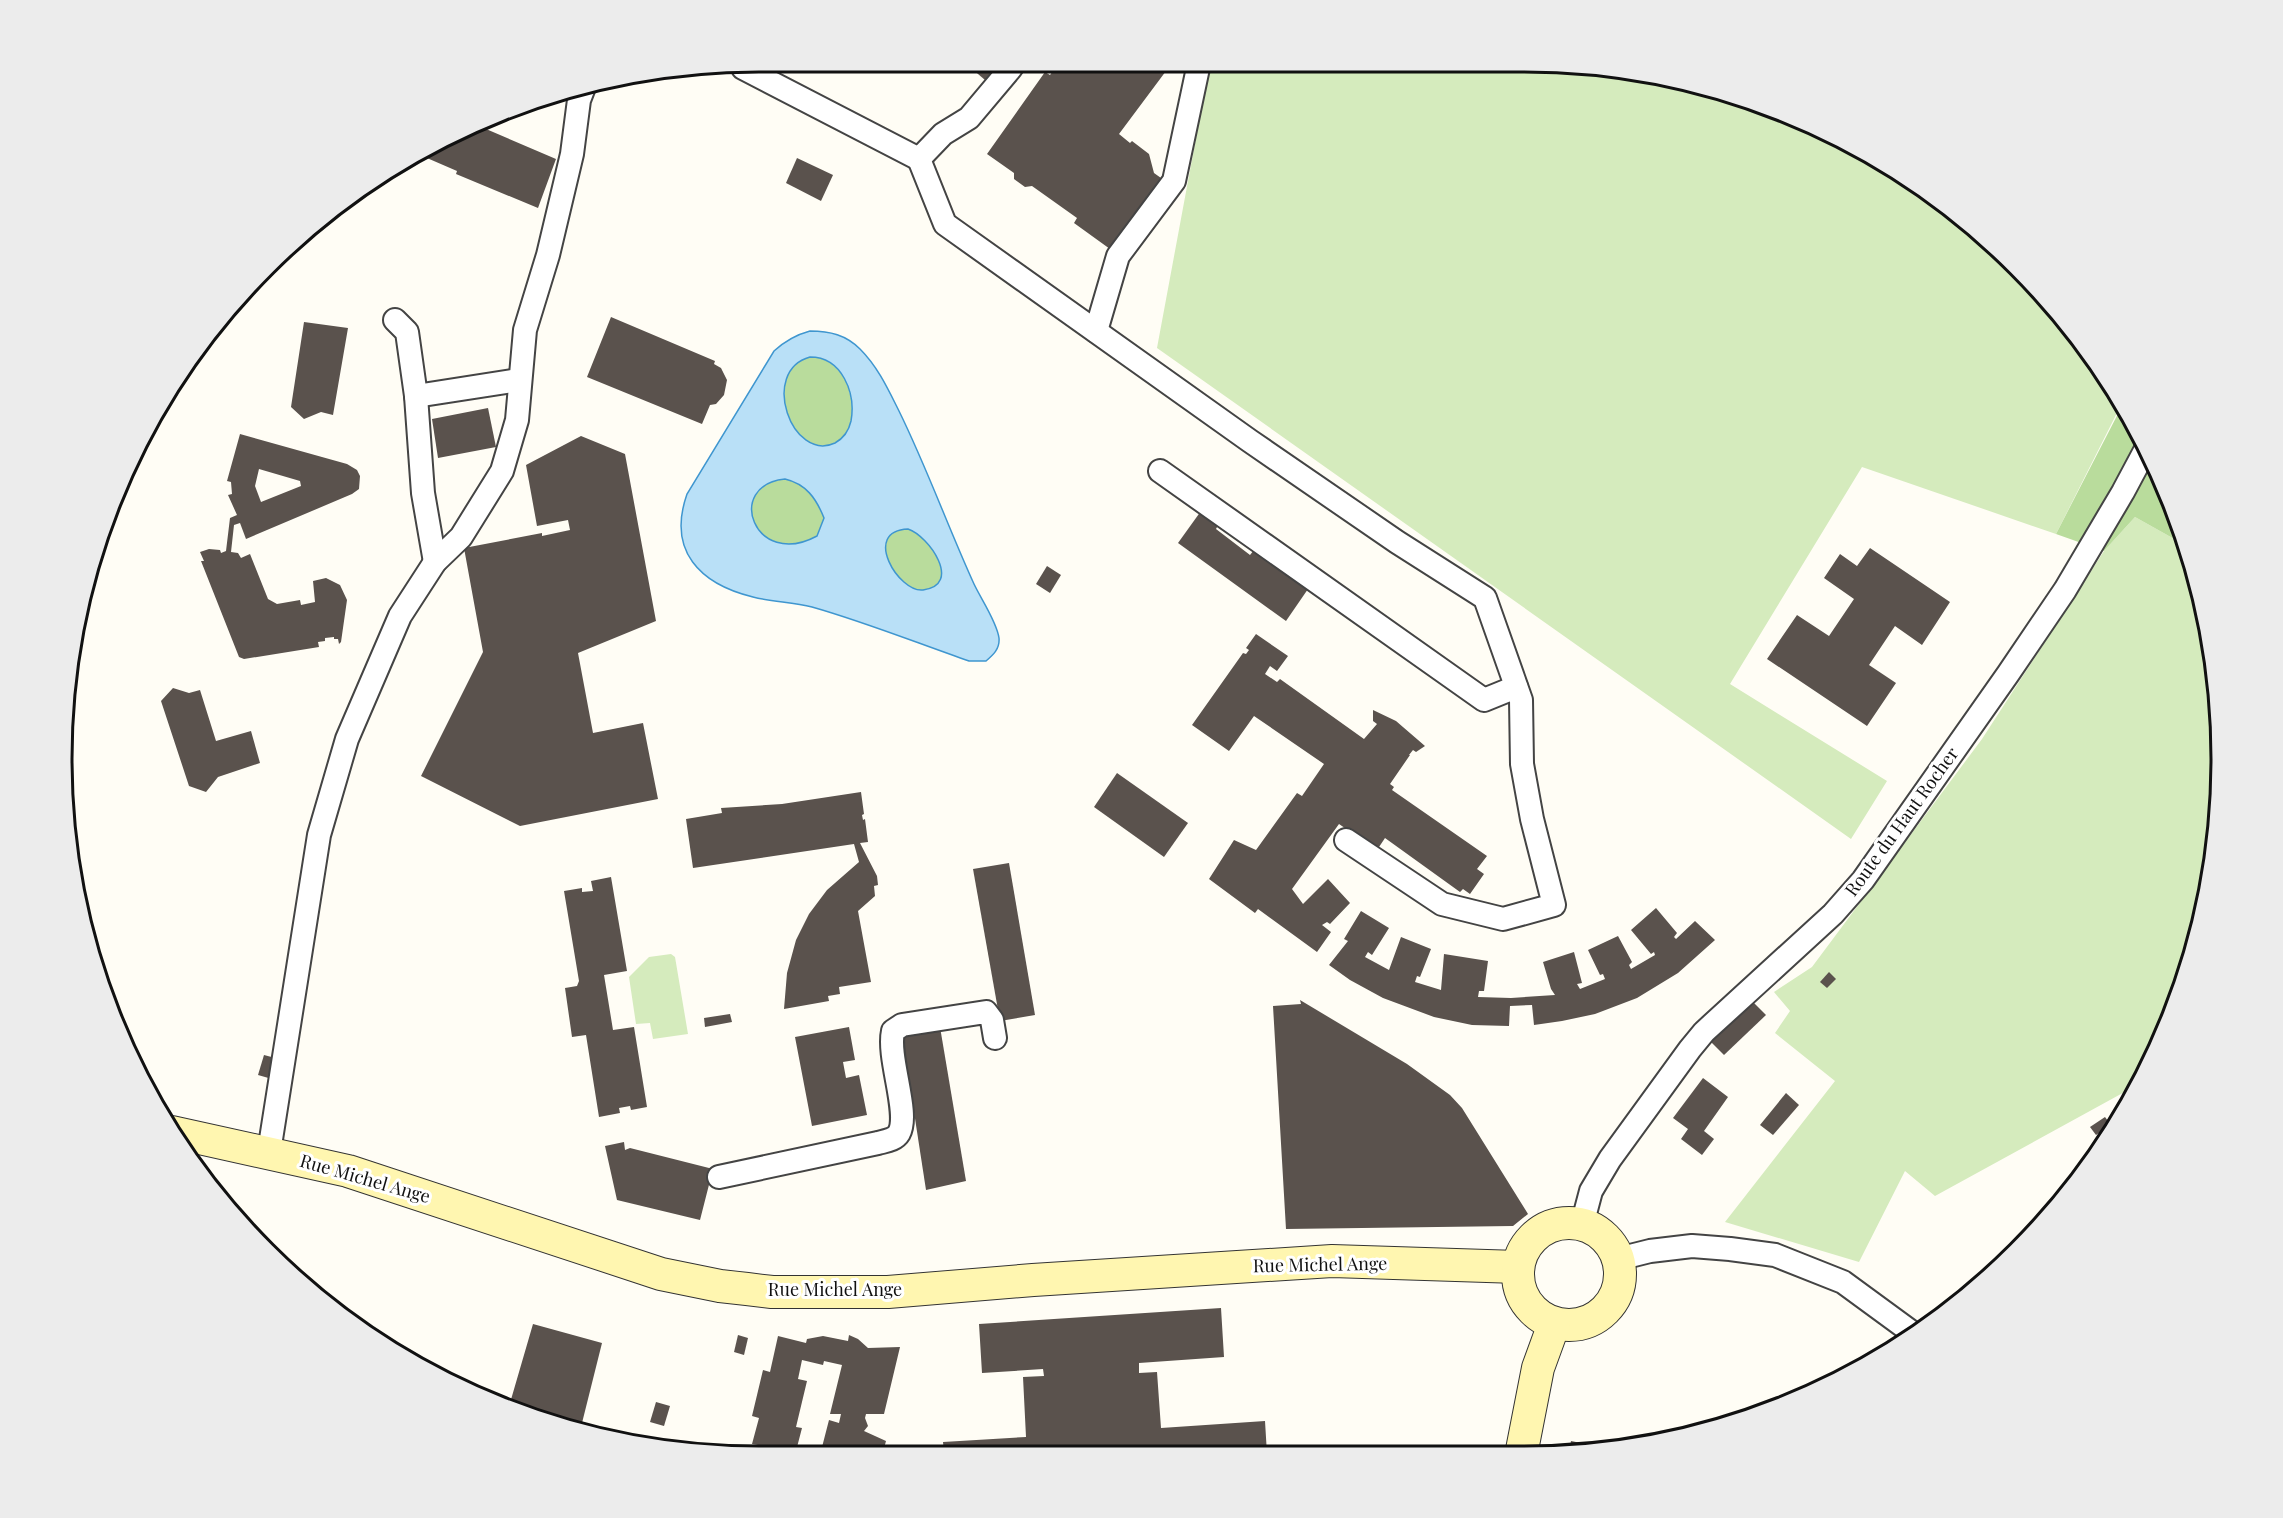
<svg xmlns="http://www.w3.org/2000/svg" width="2283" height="1518" viewBox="0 0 2283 1518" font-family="'Playfair Display',serif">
<rect width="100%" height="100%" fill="#fffdf5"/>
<g fill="#d5ebbd">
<path d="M 1209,68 L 1615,68 L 1748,98 L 1832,133 L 1984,235 L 2078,335 L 2121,405 L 2056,534 L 1862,467 L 1730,684 L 1887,781 L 1851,839 L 1157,348 Z"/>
<path d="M 2135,517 L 2185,545 L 2198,579 L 2220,714 L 2215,850 L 2184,984 L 2137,1089 L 2130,1089 L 1935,1196 L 1905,1171 L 1859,1262 L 1725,1222 L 1835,1081 L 1775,1033 L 1790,1011 L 1774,992 L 1812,967 L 1982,739 L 2104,551 Z"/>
<path d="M 671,954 L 675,957 L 688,1034 L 653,1039 L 650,1023 L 636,1024 L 629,977 L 649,957 Z"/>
</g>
<g fill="#b9dc9c">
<path d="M 810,357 C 842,357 856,394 851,421 C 849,430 844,438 835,443 C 792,463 759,371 810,357 Z"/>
<path d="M 2122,406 L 2150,451 L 2185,545 L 2135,517 L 2104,551 L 2056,534 Z"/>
<path d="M 785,479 C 806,484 816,498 824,518 L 817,536 C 752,570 725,485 785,479 Z"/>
<path d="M 908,529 C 929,536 963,585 923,590 C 899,593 861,531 908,529 Z"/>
</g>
<path fill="#b9e0f7" stroke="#3f96cf" stroke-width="1.5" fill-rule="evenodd" d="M 810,331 C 830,331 846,335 860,349 C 878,367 888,389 899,411 C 927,468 948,527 974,584 C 981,599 997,622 999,638 C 1000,649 993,655 986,661 L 969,661 C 917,643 865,622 812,607 C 792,602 772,602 753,597 C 700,584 667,551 687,494 L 774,351 C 785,341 795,335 810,331 ZM 810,357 C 842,357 856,393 851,421 C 849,430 844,438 835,443 C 792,463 759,371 810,357 ZM 785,479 C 806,484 816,498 824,518 L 817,536 C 754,570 724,485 785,479 ZM 908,529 C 929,536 963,585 923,590 C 899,593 861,531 908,529 Z"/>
<g fill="#5a524d" fill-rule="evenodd">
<path d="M 971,68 L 995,68 L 985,80 Z"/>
<path d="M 1055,68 L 1162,68 L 1166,71 L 1119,134 L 1130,143 L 1132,141 L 1149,154 L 1154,173 L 1161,178 L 1110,249 L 1074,223 L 1077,218 L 1032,186 L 1025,187 L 1014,179 L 1014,173 L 987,154 L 1045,72 L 1050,75 Z"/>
<path d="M 479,126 L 556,159 L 538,208 L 456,174 L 457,171 L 420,155 Z"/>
<path d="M 797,158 L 833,175 L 821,201 L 786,183 Z"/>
<path d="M 611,317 L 715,361 L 714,364 L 721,368 L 727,380 L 724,395 L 716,404 L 710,405 L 702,424 L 587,377 Z"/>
<path d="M 304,322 L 348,328 L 333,415 L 321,412 L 304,419 L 291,407 Z"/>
<path d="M 488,408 L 496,447 L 438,458 L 432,419 Z"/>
<path d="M 240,434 L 347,464 L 357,470 L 360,476 L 359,489 L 352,494 L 246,539 L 240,523 L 234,525 L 231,552 L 238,553 L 241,558 L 250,554 L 268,599 L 277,604 L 300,600 L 301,605 L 315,602 L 313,581 L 326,578 L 340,585 L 347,600 L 341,642 L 339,644 L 338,639 L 334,639 L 334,637 L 325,638 L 325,641 L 318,642 L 319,647 L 244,659 L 239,657 L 201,561 L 204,561 L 200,552 L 209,549 L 220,550 L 221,553 L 226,551 L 230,518 L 237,515 L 228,495 L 232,494 L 231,482 L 227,481 ZM 259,469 L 300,481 L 301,486 L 261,502 L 255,486 Z"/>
<path d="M 581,436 L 625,454 L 656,621 L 578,653 L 593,733 L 643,723 L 658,799 L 520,826 L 421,776 L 483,652 L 464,548 L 542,533 L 542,536 L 570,530 L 568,520 L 537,526 L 526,465 Z"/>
<path d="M 1201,511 L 1219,523 L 1216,529 L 1250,555 L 1254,550 L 1308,589 L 1286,621 L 1178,543 Z"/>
<path d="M 1870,548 L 1950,602 L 1922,645 L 1895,626 L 1869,665 L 1896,683 L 1867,726 L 1767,659 L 1797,615 L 1829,636 L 1854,599 L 1824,578 L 1840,554 L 1857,566 Z"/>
<path d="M 1047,566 L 1061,575 L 1050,593 L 1036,584 Z"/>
<path d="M 1256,634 L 1288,656 L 1277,671 L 1270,666 L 1265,674 L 1277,682 L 1280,679 L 1364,739 L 1377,724 L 1373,721 L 1373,710 L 1396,721 L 1425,746 L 1416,752 L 1413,750 L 1409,755 L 1410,755 L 1390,784 L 1394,787 L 1392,790 L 1487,856 L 1477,869 L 1484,874 L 1470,894 L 1463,889 L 1460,892 L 1385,838 L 1377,850 L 1339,824 L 1292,889 L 1303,904 L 1328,879 L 1350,903 L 1330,924 L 1327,922 L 1322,925 L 1331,932 L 1317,952 L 1258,909 L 1255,913 L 1209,879 L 1234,840 L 1256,850 L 1297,793 L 1302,796 L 1324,764 L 1254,716 L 1229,751 L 1192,725 L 1243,653 L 1246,654 L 1249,650 L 1246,648 Z"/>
<path d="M 173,688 L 189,693 L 200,690 L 216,741 L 251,731 L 260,763 L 218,777 L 206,792 L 189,786 L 161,701 Z"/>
<path d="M 1117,773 L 1188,823 L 1164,857 L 1094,807 Z"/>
<path d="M 861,792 L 864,814 L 862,815 L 863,820 L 865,819 L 868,842 L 860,843 L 877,876 L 878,885 L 874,886 L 875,896 L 858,911 L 871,982 L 839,987 L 840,994 L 828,996 L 829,1001 L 784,1009 L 787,973 L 796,940 L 809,914 L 827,890 L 859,862 L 854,844 L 693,868 L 686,819 L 722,813 L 721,808 L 782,804 Z"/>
<path d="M 1009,863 L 1035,1015 L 1000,1021 L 973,869 Z"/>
<path d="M 611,877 L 627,971 L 604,975 L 613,1030 L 634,1027 L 647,1107 L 631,1110 L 630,1106 L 619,1108 L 620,1113 L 599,1117 L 586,1035 L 572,1037 L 565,988 L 577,986 L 579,981 L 564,891 L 582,888 L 582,892 L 593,891 L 591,881 Z"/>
<path d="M 1656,908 L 1677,933 L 1674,937 L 1676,939 L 1695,921 L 1715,940 L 1678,973 L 1637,998 L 1595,1014 L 1562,1021 L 1534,1025 L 1532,1005 L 1510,1006 L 1509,1026 L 1472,1025 L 1434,1017 L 1383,998 L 1350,980 L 1329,965 L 1348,941 L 1344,939 L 1361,911 L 1389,928 L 1372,955 L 1368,952 L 1365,957 L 1389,970 L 1401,937 L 1431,949 L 1420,977 L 1417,976 L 1415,982 L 1441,990 L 1444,954 L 1488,961 L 1484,991 L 1479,991 L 1478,997 L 1511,998 L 1555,995 L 1551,989 L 1543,962 L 1574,952 L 1582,983 L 1577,984 L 1580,989 L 1605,979 L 1603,974 L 1600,975 L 1588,950 L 1618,936 L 1632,962 L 1629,965 L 1631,969 L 1655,955 L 1654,952 L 1651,954 L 1631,930 Z"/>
<path d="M 1829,972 L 1836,979 L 1827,988 L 1820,982 Z"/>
<path d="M 1300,1000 L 1407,1064 L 1450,1095 L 1462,1108 L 1528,1214 L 1513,1226 L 1286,1229 L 1273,1006 L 1301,1004 Z"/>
<path d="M 1752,1001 L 1766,1015 L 1724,1055 L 1711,1042 Z"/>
<path d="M 730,1014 L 732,1022 L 705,1027 L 704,1018 Z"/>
<path d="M 849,1027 L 855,1060 L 843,1062 L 846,1078 L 859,1075 L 867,1115 L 812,1126 L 795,1037 Z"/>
<path d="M 940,1027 L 966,1181 L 926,1190 L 902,1034 Z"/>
<path d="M 264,1055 L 279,1059 L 272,1079 L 258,1075 Z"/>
<path d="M 1703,1078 L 1728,1097 L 1704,1131 L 1714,1139 L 1702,1155 L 1681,1139 L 1688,1129 L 1673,1118 Z"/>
<path d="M 1786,1093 L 1799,1105 L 1773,1135 L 1760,1125 Z"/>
<path d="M 2105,1117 L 2111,1125 L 2096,1135 L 2090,1127 Z"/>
<path d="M 624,1142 L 625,1150 L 630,1148 L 713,1169 L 700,1220 L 617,1200 L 605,1146 Z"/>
<path d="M 1221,1308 L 1224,1357 L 1139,1363 L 1139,1373 L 1157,1372 L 1161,1428 L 1265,1421 L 1267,1454 L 944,1452 L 943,1442 L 1026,1437 L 1023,1377 L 1044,1376 L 1043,1369 L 982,1373 L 979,1324 Z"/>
<path d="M 533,1324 L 602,1343 L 582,1423 L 574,1421 L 572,1428 L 535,1420 L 512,1410 L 515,1404 L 510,1403 Z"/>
<path d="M 738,1335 L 748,1338 L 744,1355 L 734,1352 Z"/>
<path d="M 849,1335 L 858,1339 L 868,1348 L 900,1347 L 884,1414 L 866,1414 L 865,1418 L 868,1426 L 864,1431 L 886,1441 L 883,1452 L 821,1451 L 829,1420 L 839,1423 L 841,1414 L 830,1414 L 842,1365 L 824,1361 L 823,1365 L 802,1360 L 798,1379 L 807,1381 L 796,1427 L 802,1428 L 796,1451 L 757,1451 L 758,1445 L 752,1444 L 759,1418 L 752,1416 L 763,1370 L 770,1372 L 778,1336 L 806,1343 L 807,1339 L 823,1336 L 848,1341 Z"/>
<path d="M 656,1402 L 670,1406 L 664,1426 L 650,1422 Z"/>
<path d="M 1571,1441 L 1601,1447 L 1601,1450 L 1576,1454 L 1569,1453 Z"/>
</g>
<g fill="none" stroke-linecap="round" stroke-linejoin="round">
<g stroke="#444" stroke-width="26">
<g id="street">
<path d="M 743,68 L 919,159 L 943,134 L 969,118 L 1011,68"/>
<path d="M 919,159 L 945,224 L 1250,441 L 1397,542 L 1485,598 L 1521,700 L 1522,764 L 1532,819 L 1554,905 L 1503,919 L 1442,904 L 1346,840"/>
<path d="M 395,320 L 407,332 L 416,396 L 423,493 L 435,562"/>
<path d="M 1096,331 L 1118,256 L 1174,181 L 1198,68"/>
<path d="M 416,396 L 519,380"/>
<path d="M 1160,471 L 1484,700 L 1516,687"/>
<path d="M 269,1152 L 319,835 L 347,739 L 400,616 L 435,562 L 461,537 L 502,471 L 517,420 L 525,330 L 548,255 L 572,154 L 579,100 L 584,87"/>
<path d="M 719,1177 L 878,1143 C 885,1141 895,1140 899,1133 C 910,1113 887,1058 893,1031 L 902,1025 L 986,1012 L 992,1020 L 995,1038"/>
<path d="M 1582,1225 L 1591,1191 L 1610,1159 L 1690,1049 L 1704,1032 L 1833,914 L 1863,880 L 2008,674 L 2065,590 L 2123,492 L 2147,447"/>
<path d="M 1618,1259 L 1650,1251 L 1692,1246 L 1730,1249 L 1775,1255 L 1843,1282 L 1914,1334"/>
</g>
</g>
<g stroke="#333" stroke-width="34">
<g id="secondary">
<path d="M 172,1132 L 348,1171 L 661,1274 L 720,1286 L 747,1289 L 772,1292 L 888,1292 L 1033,1280 L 1332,1261 L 1518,1267"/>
<circle cx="1569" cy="1274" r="51"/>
<path d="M 1521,1455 L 1538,1368 L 1554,1324"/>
</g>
</g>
<use href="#street" stroke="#fff" stroke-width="22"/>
<use href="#secondary" stroke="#fff6b0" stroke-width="32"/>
</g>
<g text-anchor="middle" stroke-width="6" stroke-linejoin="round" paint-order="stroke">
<g font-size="18" fill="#111" stroke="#fff">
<text transform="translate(1902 822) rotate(-54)" y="6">Route du Haut Rocher</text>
<text transform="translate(365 1179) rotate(16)" y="6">Rue Michel Ange</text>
<text transform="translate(1320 1265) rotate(-1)" y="6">Rue Michel Ange</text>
<text x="835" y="1296">Rue Michel Ange</text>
</g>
</g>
<path d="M0 0H2283V1518H0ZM759 72H1524A687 687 0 0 1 2211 759V759A687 687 0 0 1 1524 1446H759A687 687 0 0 1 72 759V759A687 687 0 0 1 759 72Z" fill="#ececec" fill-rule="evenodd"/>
<path fill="none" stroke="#111" stroke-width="3" d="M759 72H1524A687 687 0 0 1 2211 759V759A687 687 0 0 1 1524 1446H759A687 687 0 0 1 72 759V759A687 687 0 0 1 759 72Z"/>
</svg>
